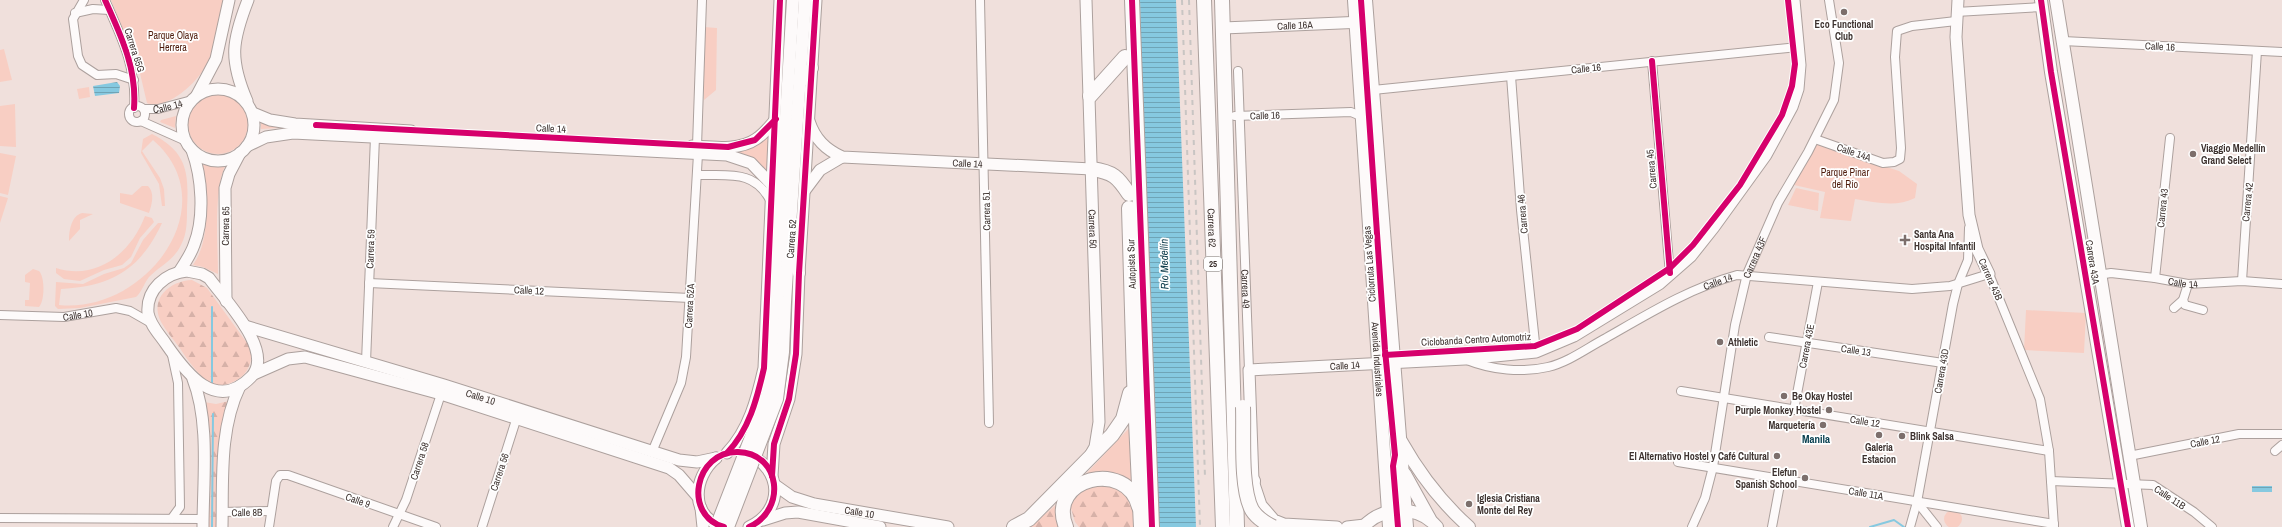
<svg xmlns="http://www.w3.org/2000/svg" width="2282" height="527" viewBox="0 0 2282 527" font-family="'Archivo Narrow',sans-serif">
<defs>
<pattern id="forest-firs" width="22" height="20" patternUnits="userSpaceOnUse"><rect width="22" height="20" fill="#f8cec3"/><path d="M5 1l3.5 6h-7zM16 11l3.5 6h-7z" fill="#d6b1a8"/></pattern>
<pattern id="water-rules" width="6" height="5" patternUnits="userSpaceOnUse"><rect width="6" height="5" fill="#86c9e0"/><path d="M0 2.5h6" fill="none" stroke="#6fa4b6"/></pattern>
</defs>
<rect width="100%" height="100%" fill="#f0e0dc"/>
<g fill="#f8cec3">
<path d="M 111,0 L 225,0 C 216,41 213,74 174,98 C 166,102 156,107 147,103 L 138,65 Z"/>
<path d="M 704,27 L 717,28 L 716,90 L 704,100 Z"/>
<path d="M 4,49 L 12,80 L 0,82 L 0,50 Z"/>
<path d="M 89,87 L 90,97 L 79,99 L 77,89 Z"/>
<circle cx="218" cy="124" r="30"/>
<path d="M 15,104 L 16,147 L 0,146 L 0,106 Z"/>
<path d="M 176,116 L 175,128 L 160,122 L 161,120 Z"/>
<path d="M 261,121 L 304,127 L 704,148 L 765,137 L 769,142 L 767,171 L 752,159 L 277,128 L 261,129 Z"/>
<path d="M 152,134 C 187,152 189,172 187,209 C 187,221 187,234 181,245 C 174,260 160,266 149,277 C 144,283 142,292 136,297 L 80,308 L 58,309 L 55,306 L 56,282 L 83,284 L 104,274 L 124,268 L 131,263 L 143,240 L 158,223 L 162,223 C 140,270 112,286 61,289 L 59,305 C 145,314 228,205 153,140 L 142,151 L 160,178 L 164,189 L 165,206 L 162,206 L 159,184 L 141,153 L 143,139 Z"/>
<path d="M 1816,144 L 1899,171 L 1917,184 L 1915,198 C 1896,208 1875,202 1855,199 L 1851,221 L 1820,218 L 1825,192 L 1794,185 Z"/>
<path d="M 0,153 L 16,156 L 8,195 L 0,193 Z"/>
<path d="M 226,164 C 213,189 218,245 218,274 L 203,267 L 193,265 C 213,236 204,198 201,165 Z"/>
<path d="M 142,186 L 148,186 C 155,193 152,204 149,213 L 120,203 L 120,193 L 132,195 Z"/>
<path d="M 1796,188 L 1819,193 L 1818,211 L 1788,205 Z"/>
<path d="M 0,196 L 8,198 L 0,223 Z"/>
<path d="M 82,213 L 93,214 L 80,220 L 80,229 L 69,241 C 69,231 71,216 82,213 Z"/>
<path d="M 145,216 L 152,218 L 154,222 L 140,238 L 131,257 L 122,265 L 104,270 L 80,281 L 64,279 L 56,273 L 56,268 C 97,281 131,253 145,216 Z"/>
<path d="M 33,269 L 39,271 C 45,277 45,301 39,307 L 25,306 L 25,300 L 29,300 L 30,283 L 25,282 L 25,275 Z"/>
<path d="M 2026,310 L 2086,313 L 2084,353 L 2024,350 Z"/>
<path d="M 1131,426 L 1134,482 L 1111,474 L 1086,474 Z"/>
<circle cx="1953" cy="519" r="9"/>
</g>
<g fill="url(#forest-firs)">
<path d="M 192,280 L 207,288 L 250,347 C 256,372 236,386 213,386 C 198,375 189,362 179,347 C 173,339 166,331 161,322 C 149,298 170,281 192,280 Z"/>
<path d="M 229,401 L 222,425 L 219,527 L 206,527 L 204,402 L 216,404 Z"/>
<path d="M 1100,483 L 1123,489 L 1135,506 L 1135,527 L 1079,527 L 1075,522 L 1070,505 L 1078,491 Z"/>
<path d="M 1058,503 L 1062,527 L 1030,527 Z"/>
</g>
<g fill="url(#water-rules)">
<path d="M 1140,0 L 1176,0 L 1196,527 L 1159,527 L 1146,251 Z"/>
<path d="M 117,82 L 120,86 L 119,93 L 95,96 L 93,86 Z"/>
<rect x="2252" y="486" width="20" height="6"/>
</g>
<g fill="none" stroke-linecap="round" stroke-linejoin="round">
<g stroke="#86c9e0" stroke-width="2">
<path d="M 212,307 L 212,385"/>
<path d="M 212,527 L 213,414"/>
<path d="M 1870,527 L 1894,520 L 1904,527"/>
</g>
<g stroke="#aca09d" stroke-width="10">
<g id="street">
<path d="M 84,0 L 73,19 L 78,56 L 82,65 L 97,75 L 116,74 L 134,80"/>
<path d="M 105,0 C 121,36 137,68 134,108"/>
<path d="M 980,0 L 989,423"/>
<path d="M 1956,12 L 2042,7"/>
<path d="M 75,13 L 93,9 L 109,10"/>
<path d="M 2063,41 L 2282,52"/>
<path d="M 1652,61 L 1670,275"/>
<path id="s1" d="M 1238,71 L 1249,370"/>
<path d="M 1511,76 L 1521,210 L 1536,352"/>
<path d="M 1373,90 L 1798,47"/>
<circle cx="137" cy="114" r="8"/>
<path id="s2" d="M 144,109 L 158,109 L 192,100"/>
<path d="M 1235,116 L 1351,112 L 1363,117"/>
<path d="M 141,121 L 186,141"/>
<path d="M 1815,139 L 1883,163 L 1894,162 L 1900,159 L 1901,148 L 1895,57 L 1897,31 L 1912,26 L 1956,21"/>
<path d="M 697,146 L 702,0"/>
<path d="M 697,175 C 728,176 755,169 771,202"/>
<path id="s3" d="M 2085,277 L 2111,273 L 2155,278 L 2188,284 L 2242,281 L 2282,284"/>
<path d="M 2155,278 L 2170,138"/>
<path d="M 2242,281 L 2257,51"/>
<path d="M 369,283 L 690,298"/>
<path d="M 2188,284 L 2183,300 L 2185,305 L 2203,310"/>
<path d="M 2174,308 L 2183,300"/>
<path id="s4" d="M 0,315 L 64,317 L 116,308 L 130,311 L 151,323"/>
<path d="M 1769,337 L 1943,363"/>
<path id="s5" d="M 1467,360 C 1492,370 1522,373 1548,367 C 1569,362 1587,348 1606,338 C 1648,314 1690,288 1737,275 L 1912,289 L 1950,286 L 1989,274 L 2040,399 L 2049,451 L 2054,527"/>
<path d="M 366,362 L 375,137"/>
<path d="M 1681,391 L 2049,451"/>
<path d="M 1794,410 L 1818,282"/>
<path d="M 2275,451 L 2282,445"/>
<path d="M 652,452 L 681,383 L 686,357 L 698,154"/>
<path d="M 2129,456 L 2239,434 L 2282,434"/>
<path d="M 1678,462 L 2054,524"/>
<path d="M 2051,481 L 2153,485 L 2194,512 L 2212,527"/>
<path d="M 1917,502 L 1937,527"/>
<path d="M 222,512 L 271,511"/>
<path d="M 0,518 L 203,519"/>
<path d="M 172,518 L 180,507 L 178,383 L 172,355"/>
<path d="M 269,527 L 276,481 L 280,475 L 288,475 L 436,527"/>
<path d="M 393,527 L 406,500 L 441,394"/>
<path d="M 482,527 L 517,417"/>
<path id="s6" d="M 1692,527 L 1705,498 L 1713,467 L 1735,325 L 1747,274 L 1778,203 L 1808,152 L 1834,100 L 1839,63 L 1829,0"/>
<path d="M 1772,527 L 1781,479"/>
<path d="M 1910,527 L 1917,502 L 1953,304 L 1958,284 L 1968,260 L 1969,228"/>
</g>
</g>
<g stroke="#aca09d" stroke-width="13">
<g id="secondary">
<path id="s7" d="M 1086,0 L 1099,422 L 1095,447 L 1091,454"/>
<path d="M 1958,0 L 1956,37 L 1969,215 L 1977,249 L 1989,274"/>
<path id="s8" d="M 1223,28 L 1364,22"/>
<circle cx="218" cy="125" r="36"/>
<path d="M 197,95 L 216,59 L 229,0"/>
<path d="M 247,101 C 229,59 232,41 248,0"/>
<path d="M 253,113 L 270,120 L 295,124 L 411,131"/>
<path id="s9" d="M 809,121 C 815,139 825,149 842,157 L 1092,169"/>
<path d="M 247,146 L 266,137 L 293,133 L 727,155 L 751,163 L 773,186"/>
<path d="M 692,146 C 712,147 739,151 756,139 C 764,134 770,126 776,119"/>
<path d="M 805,190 L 820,170 L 842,157"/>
<path d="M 187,271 L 202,274 L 209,278 C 224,299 276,352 251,377 C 216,413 186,373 166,344 C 160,335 150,325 148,313 C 146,289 166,273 187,271 Z"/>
<path d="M 179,272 C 185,263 191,254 194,245 C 205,217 202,177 192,150"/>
<path d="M 226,301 L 225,188 L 229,174 L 240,153"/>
<path id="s10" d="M 245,326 L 444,385 L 679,460 L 697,462 L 716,458"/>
<path d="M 254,374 L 288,359 L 305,357 L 441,394 L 669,468 L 679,475 L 698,497"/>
<path d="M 193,379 C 210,422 203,480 203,527"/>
<path d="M 727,453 C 749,430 757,399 764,368 L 780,0"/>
<path d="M 748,454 C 783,469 784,511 749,527"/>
<path d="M 716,458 C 693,477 689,517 724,527"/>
<path d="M 772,476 L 774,444 L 789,399 L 796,354 L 799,273 L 816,0"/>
<path id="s11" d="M 775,485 L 792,497 L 814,504 L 948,527"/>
<path d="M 701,508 L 703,527"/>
<path d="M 763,520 L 785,513 L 798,512 L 880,527"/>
<path d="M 222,527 C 223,480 219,429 240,386"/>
<path id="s12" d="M 1337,527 L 1284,524 L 1274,520 L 1261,505 L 1253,481 L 1249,370 L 1465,359 L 1536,352 L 1574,336 L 1659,284 L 1691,256 L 1714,227 L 1766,155 L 1792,107 L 1798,89 L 1800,65 L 1794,0"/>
<path d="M 1347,527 L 1365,525"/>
</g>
</g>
<g stroke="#aca09d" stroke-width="14">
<g id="primary">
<path id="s13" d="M 1354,0 L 1389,527"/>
<path d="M 1366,0 L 1407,527"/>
<path d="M 2041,0 L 2051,72 L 2128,527"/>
<path d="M 2056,0 L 2141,527"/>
<path d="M 800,82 L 812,68"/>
<path d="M 795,248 L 799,273"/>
<path d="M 775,301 L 793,0"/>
<path d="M 785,302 L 805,0"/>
<path d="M 1401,441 C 1419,473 1442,503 1469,527"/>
<path d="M 1405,474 L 1430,519"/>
<path d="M 1363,527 C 1383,506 1417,504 1437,527"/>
</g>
</g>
<g stroke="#aca09d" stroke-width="16">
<g id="highway">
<path d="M 1132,0 L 1152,527"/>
<path id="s14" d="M 1204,0 L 1223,527"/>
<path d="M 1222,0 L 1237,527"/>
<path d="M 1090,96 L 1125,57"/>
<path d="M 1092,169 C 1113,172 1118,177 1129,194"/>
<path d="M 1129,208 L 1134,379 L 1141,527"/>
<path d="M 1243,501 L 1253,481"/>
<path d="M 1014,527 L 1029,519 L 1112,435 L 1123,419 L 1130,393"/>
<path d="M 1066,527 C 1046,478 1127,458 1139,507"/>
</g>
</g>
<use href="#street" stroke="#fdfafa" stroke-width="8"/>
<use href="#secondary" stroke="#fdfafa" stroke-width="11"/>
<use href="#primary" stroke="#fdfafa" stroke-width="12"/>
<use href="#highway" stroke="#fdfafa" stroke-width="14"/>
<g stroke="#c9c5c3" stroke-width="2" stroke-dasharray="5 5" stroke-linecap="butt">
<path d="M 1182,0 L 1200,527"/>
<path d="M 1189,0 L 1205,477"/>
</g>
<g stroke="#aca09d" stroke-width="14" stroke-linecap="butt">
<g id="primary-bridge">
<path d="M 716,527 L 767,396 L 772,367 L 775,301"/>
<path d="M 728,527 L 777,399 L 783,352 L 785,302"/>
</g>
</g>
<g stroke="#aca09d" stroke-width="16" stroke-linecap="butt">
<path id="highway-bridge" d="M 1243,407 C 1244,434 1240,488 1252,510 C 1257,518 1265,523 1273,527"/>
</g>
<use href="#primary-bridge" stroke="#fdfafa" stroke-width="12"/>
<use href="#highway-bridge" stroke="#fdfafa" stroke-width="14"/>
<g stroke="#fff" stroke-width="8">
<g id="cycleway">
<path d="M 105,0 C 121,36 137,68 134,108"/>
<path d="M 1132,0 L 1152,527"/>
<path d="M 1361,0 L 1385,350 L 1395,455 L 1393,466 L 1398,527"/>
<path d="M 2041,0 L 2051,72 L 2128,527"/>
<path d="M 1652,61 L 1670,273"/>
<path d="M 316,125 L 728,147 L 755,140 L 776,119"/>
<path d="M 1385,355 L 1535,346 L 1577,329 L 1670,268 L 1693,245 L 1740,185 L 1782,115 L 1792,86 L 1795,64 L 1788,0"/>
<path d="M 727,453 C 749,430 757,399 764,368 L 780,0"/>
<path d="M 772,476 L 774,444 L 789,399 L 796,354 L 799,273 L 816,0"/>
<path d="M 724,527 C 682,515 695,451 738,452 C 781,453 787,510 749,527"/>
</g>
</g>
<use href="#cycleway" stroke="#d6006c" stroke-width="6"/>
</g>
<g fill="#7c6f6c" stroke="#fff" stroke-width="1.5">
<circle cx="1844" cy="12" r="4"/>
<circle cx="2193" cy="154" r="4"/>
<path d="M1903 234h4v4h4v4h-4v4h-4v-4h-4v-4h4z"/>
<circle cx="1720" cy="342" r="4"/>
<circle cx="1784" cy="396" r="4"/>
<circle cx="1829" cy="410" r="4"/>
<circle cx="1823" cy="425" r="4"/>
<circle cx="1879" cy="435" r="4"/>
<circle cx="1902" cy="436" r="4"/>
<circle cx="1777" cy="456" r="4"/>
<circle cx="1805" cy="478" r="4"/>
<circle cx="1469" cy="504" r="4"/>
</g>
<g text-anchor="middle" stroke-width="3.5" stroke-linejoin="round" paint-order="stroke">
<rect fill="#fff" stroke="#77706d" stroke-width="1" x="1204" y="257" width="18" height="14" rx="3"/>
<g font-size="9" font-weight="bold" fill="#3d322f">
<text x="1213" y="267">25</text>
</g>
<g font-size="10" fill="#3d322f" stroke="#fff">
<text dy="4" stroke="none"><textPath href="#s8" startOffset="72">Calle 16A</textPath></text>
<text transform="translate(2160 46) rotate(3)" y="4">Calle 16</text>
<text transform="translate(135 50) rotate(72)" y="4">Carrera 65G</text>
<text transform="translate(1586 68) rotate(-6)" y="4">Calle 16</text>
<text dy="4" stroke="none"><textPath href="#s2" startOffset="24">Calle 14</textPath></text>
<text transform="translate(1265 115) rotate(-2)" y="4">Calle 16</text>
<text transform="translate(551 128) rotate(3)" y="4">Calle 14</text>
<text transform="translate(1854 152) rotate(19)" y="4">Calle 14A</text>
<text dy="4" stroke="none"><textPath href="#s9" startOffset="176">Calle 14</textPath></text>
<text transform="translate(1651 169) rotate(-95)" y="4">Carrera 45</text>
<text transform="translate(2247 202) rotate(-84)" y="4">Carrera 42</text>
<text transform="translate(2162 208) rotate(-84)" y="4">Carrera 43</text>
<text transform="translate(986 211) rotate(-91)" y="4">Carrera 51</text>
<text transform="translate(1522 214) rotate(-95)" y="4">Carrera 46</text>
<text transform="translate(225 226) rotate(-89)" y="4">Carrera 65</text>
<text dy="4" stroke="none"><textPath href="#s14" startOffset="228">Carrera 62</textPath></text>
<text dy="4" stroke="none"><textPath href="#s7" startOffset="229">Carrera 50</textPath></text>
<text transform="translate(791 239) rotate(-86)" y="4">Carrera 52</text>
<text transform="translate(370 249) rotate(-88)" y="4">Carrera 59</text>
<text dy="4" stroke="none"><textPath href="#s6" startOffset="278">Carrera 43F</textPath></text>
<text transform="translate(2093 262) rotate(81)" y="4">Carrera 43A</text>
<text transform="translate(1131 264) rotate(-92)" y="4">Autopista Sur</text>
<text transform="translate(1369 264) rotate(-94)" y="4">Ciclorruta Las Vegas</text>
<text transform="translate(1991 279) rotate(66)" y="4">Carrera 43B</text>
<text dy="4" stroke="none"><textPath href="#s5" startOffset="273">Calle 14</textPath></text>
<text dy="4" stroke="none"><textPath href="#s3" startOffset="99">Calle 14</textPath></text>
<text dy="4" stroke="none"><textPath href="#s1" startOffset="218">Carrera 49</textPath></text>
<text transform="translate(529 290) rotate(3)" y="4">Calle 12</text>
<text transform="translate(689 306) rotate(-87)" y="4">Carrera 52A</text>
<text dy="4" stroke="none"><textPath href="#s4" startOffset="78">Calle 10</textPath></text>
<text transform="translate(1476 339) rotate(-3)" y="4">Ciclobanda Centro Automotriz</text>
<text transform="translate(1806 346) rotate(-79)" y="4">Carrera 43E</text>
<text transform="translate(1856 350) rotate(8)" y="4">Calle 13</text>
<text dy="4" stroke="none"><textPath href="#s13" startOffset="360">Avenida Industriales</textPath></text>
<text dy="4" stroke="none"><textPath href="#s12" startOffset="316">Calle 14</textPath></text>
<text transform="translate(1941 371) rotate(-80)" y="4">Carrera 43D</text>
<text dy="4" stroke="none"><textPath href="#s10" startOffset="246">Calle 10</textPath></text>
<text transform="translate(1865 421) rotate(9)" y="4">Calle 12</text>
<text transform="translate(2205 441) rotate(-11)" y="4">Calle 12</text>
<text transform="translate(419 461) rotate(-72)" y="4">Carrera 58</text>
<text transform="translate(499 472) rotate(-72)" y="4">Carrera 56</text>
<text transform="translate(1866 493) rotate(10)" y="4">Calle 11A</text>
<text transform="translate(2170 497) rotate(33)" y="4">Calle 11B</text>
<text transform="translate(358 500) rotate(20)" y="4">Calle 9</text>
<text transform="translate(247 512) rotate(-1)" y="4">Calle 8B</text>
<text dy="4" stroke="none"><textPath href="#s11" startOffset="90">Calle 10</textPath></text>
</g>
<g font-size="10" font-weight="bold" fill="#3d322f" stroke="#fff" text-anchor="start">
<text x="1844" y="28" text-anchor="middle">Eco Functional<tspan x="1844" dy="12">Club</tspan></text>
<text x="2201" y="152">Viaggio Medellín<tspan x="2201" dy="12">Grand Select</tspan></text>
<text x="1914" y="238">Santa Ana<tspan x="1914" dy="12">Hospital Infantil</tspan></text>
<text x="1728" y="346">Athletic</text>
<text x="1792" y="400">Be Okay Hostel</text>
<text x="1821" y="414" text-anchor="end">Purple Monkey Hostel</text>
<text x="1815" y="429" text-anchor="end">Marquetería</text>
<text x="1910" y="440">Blink Salsa</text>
<text x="1879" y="451" text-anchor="middle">Galeria<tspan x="1879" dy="12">Estacion</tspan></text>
<text x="1769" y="460" text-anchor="end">El Alternativo Hostel y Café Cultural</text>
<text x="1797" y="476" text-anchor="end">Elefun<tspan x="1797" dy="12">Spanish School</tspan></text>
<text x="1477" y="502">Iglesia Cristiana<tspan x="1477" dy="12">Monte del Rey</tspan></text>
</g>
<g font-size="10" fill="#4e1b0b" stroke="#fff">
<text x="173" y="39">Parque Olaya<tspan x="173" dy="12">Herrera</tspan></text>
<text x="1845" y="176">Parque Pinar<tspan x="1845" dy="12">del Río</tspan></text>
</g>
<g font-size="11" font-style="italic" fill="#0c3b4a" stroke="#fff">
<text transform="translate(1164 264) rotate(-91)" y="4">Río Medellín</text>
</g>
<g font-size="11" font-weight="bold" fill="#094050" stroke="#fff">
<text x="1816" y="443">Manila</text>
</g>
</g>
</svg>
